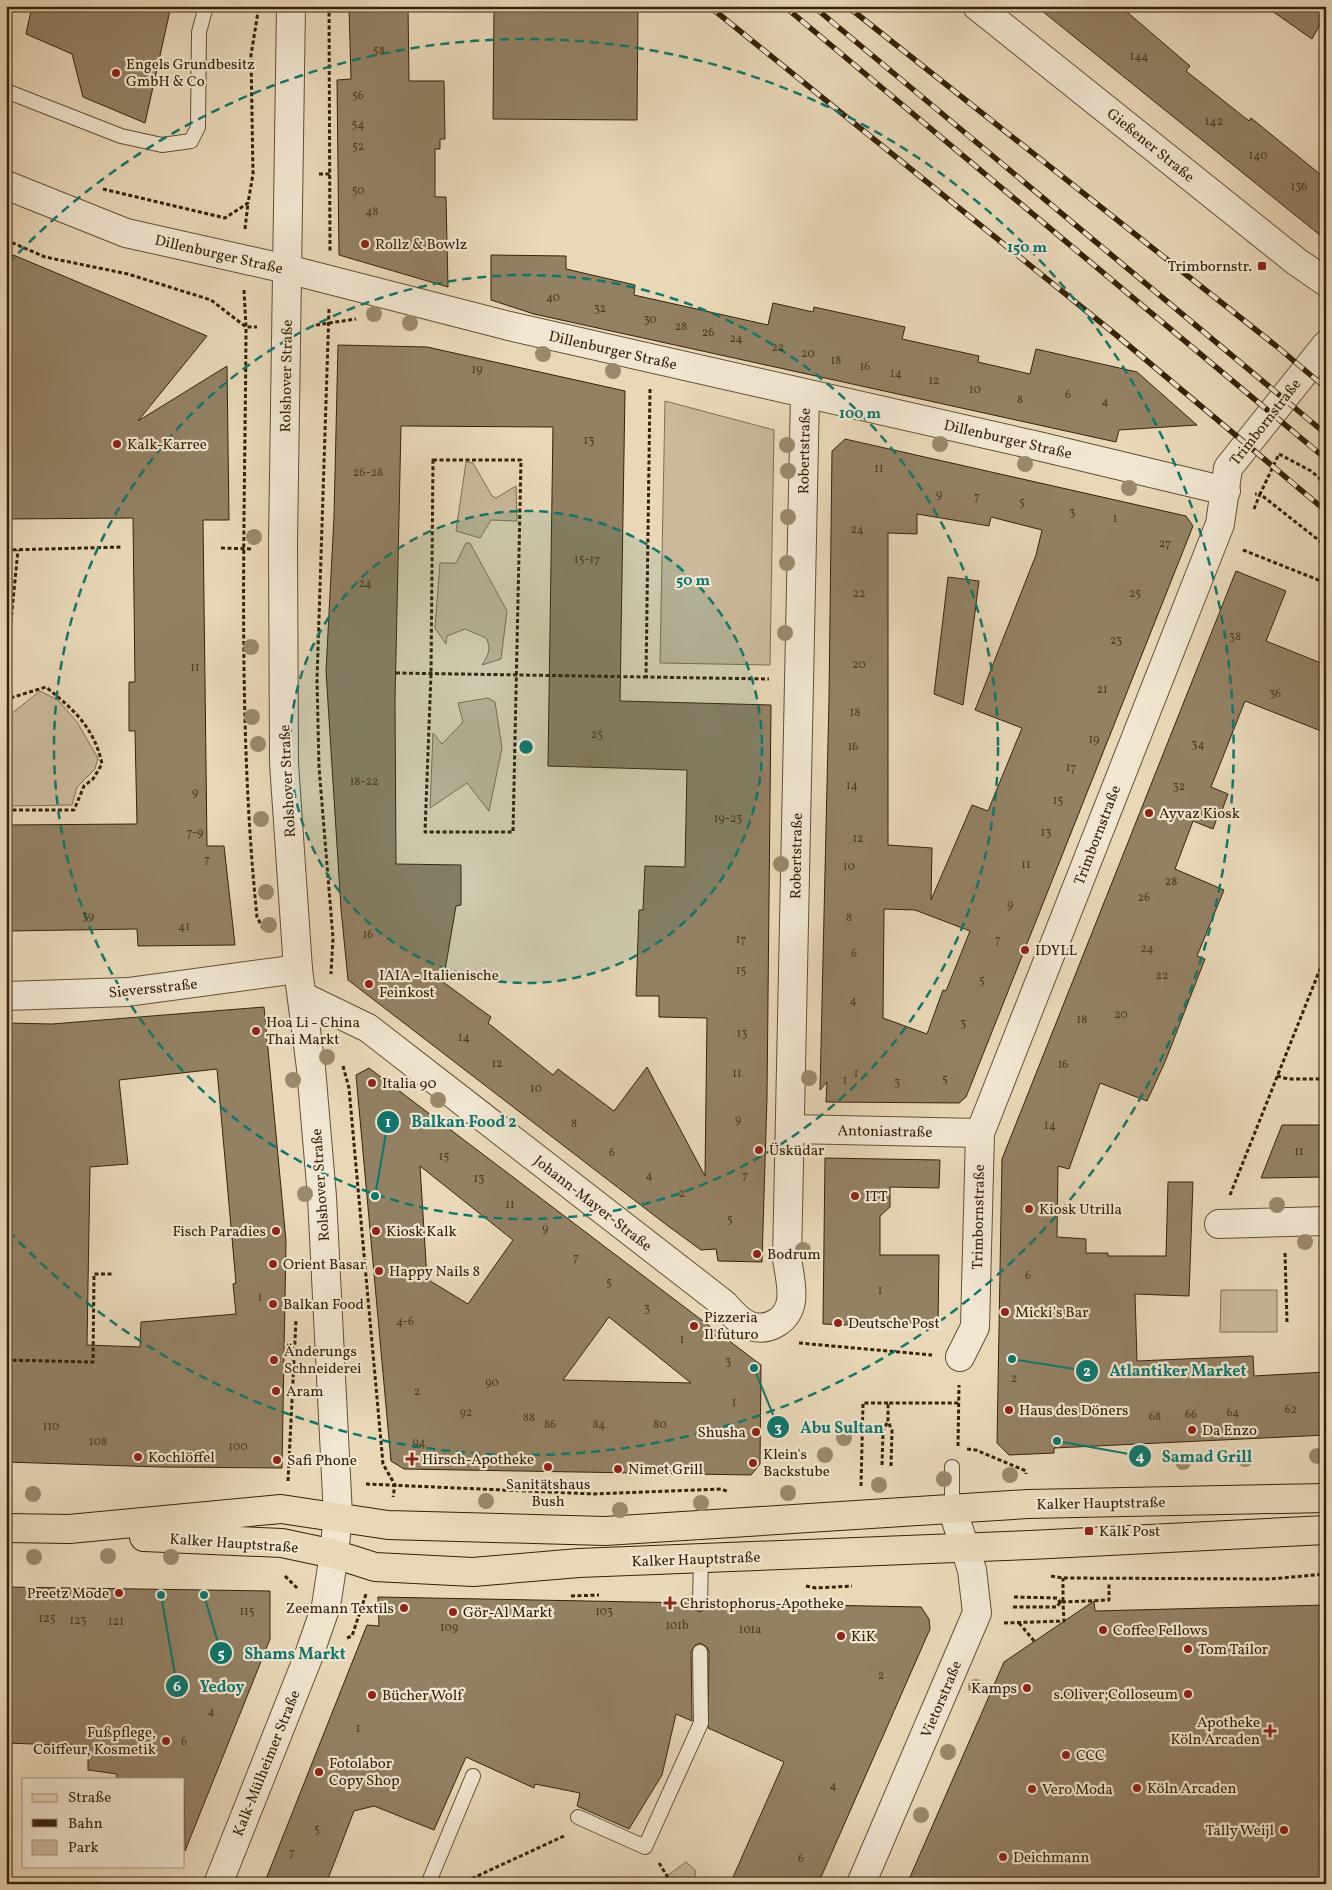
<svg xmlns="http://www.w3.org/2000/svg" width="1332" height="1890" viewBox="0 0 1332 1890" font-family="Vollkorn,serif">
<rect width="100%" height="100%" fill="#e9d8b8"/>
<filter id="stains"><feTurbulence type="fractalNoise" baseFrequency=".004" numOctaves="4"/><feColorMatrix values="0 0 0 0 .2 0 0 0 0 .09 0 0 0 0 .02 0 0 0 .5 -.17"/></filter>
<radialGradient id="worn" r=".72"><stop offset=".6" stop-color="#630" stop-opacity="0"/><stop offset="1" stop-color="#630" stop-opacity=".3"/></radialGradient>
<g fill="#cab99a" stroke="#806e52">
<path d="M 665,401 L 774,430 L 770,665 L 660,663 Z"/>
<path d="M 466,462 L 473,463 L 492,496 L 496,498 L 516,486 L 517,521 L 491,520 L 480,538 L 456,531 Z"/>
<path d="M 466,543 L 470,543 L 507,611 L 501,659 L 482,665 C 488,655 492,649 486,638 L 465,629 L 447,636 L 446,644 L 435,628 L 440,563 L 456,563 Z"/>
<path d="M 40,691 L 58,700 L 77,722 L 98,758 L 95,769 L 77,787 L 72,805 L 6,806 L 6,718 Z"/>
<path d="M 488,698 L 495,702 L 502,748 L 489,811 L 467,783 L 430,808 L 433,733 L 442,744 L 463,722 L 458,703 Z"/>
<path d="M 1221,1290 L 1277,1290 L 1277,1332 L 1220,1332 Z"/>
<path d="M 686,1862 L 695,1870 L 696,1884 L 656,1884 Z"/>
</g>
<g fill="#938164" stroke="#352209" fill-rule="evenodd">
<path d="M 32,6 L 171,6 L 145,123 L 83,97 L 72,54 L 26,34 Z"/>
<path d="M 349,6 L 408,6 L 409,81 L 444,81 L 445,139 L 440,139 L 440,149 L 435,149 L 435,197 L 446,197 L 448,287 L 339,255 L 337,80 L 351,79 Z"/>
<path d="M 494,6 L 638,6 L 637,120 L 493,119 Z"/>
<path d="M 1036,6 L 1120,6 L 1190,66 L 1186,71 L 1249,121 L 1251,118 L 1326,179 L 1326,240 Z"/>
<path d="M 1265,6 L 1326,6 L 1326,13 L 1312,39 Z"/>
<path d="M 6,252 L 207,336 L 138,421 L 227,366 L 229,520 L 203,520 L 207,846 L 224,846 L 235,945 L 138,946 L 137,929 L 6,931 L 6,825 L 137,824 L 135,731 L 129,731 L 129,682 L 135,682 L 133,518 L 6,519 Z"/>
<path d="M 491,255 L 566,256 L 566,269 L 635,285 L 634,295 L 768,325 L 773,303 L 813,312 L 814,307 L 905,327 L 902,339 L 979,356 L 978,362 L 1030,374 L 1036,349 L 1137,372 L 1197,425 L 1119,430 L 1116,442 L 534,314 L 491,300 Z"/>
<path d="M 338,345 L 427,347 L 625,391 L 620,701 L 771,705 L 767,1097 L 762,1262 L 718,1261 L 716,1249 L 701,1250 L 668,1226 L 348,980 L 341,909 L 326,671 L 334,517 ZM 401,426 L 553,427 L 548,766 L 687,770 L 685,867 L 645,866 L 643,910 L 639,910 L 636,996 L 659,996 L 659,1017 L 707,1018 L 705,1176 L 647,1067 L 614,1111 L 558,1069 L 553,1075 L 488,1023 L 491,1017 L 443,982 L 456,906 L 461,905 L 461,865 L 396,864 L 395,699 Z"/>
<path d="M 845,439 L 1186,516 L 1193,526 L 966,1097 L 959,1103 L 826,1102 L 827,1082 L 820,1090 L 829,699 L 832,451 ZM 917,514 L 989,526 L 991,517 L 1042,530 L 1036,555 L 975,710 L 1022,728 L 988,811 L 972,805 L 931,900 L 932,848 L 888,845 L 888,533 L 917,534 ZM 884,909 L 915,910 L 970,931 L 946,991 L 943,990 L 927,1034 L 883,1018 Z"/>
<path d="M 1236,571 L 1286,591 L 1266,641 L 1326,665 L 1326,695 L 1323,700 L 1326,703 L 1326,733 L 1245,701 L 1211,787 L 1228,794 L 1220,816 L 1218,815 L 1213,829 L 1193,821 L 1175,869 L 1224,890 L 1197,956 L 1205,959 L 1165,1062 L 1147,1101 L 1100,1083 L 1069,1169 L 1058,1166 L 1057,1237 L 1086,1239 L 1086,1253 L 1108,1253 L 1108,1256 L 1166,1256 L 1168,1182 L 1193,1182 L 1189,1296 L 1135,1294 L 1137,1361 L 1253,1356 L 1254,1376 L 1326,1372 L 1326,1435 L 1054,1448 L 1054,1453 L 1009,1455 L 997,1443 L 1002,1159 Z"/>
<path d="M 948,577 L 979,581 L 963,705 L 934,694 Z"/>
<path d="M 264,1007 L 286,1241 L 282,1468 L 161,1467 L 6,1462 L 6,1023 L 52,1024 ZM 217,1069 L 236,1283 L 233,1284 L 236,1314 L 141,1322 L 140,1347 L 87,1345 L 90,1167 L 128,1164 L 119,1080 Z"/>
<path d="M 369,1068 L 761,1365 L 760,1464 L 751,1475 L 404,1469 L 391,1461 L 356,1075 ZM 420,1166 L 513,1240 L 468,1304 L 427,1279 ZM 609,1317 L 691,1383 L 563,1380 Z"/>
<path d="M 1282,1125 L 1326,1125 L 1326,1177 L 1261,1178 Z"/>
<path d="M 825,1158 L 940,1160 L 939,1188 L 890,1187 L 890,1207 L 880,1216 L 880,1255 L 939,1255 L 938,1326 L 913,1326 L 913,1323 L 847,1322 L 848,1325 L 823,1324 Z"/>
<path d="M 6,1587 L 270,1591 L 270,1639 L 185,1851 L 184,1779 L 116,1779 L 117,1774 L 88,1770 L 88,1746 L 6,1743 Z"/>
<path d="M 378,1597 L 691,1603 L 695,1610 L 700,1612 L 707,1608 L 709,1603 L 921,1607 L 929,1619 L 930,1629 L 818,1884 L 730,1884 L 784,1762 L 708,1728 L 709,1652 L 707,1647 L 700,1643 L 695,1645 L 691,1652 L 692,1721 L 676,1714 L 662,1775 L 629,1829 L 577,1806 L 580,1793 L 535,1784 L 534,1788 L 466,1757 L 434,1830 L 374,1806 L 354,1811 L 326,1884 L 264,1884 L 367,1625 L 379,1626 Z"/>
<path d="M 1094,1601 L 1095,1611 L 1326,1605 L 1326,1884 L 907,1884 L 1004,1662 Z"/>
</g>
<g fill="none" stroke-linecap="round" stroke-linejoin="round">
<g stroke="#625035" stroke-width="16">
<g id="service">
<path d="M 6,91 L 121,136 L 162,145 L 191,141 L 198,127 L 199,32 L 206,6"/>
<path d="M 952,1508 L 952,1467"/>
<path d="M 700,1603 L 701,1559"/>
<path d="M 578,1817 L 645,1847 L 701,1723 L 700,1652"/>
<path d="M 428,1884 L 473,1776"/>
</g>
</g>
<g stroke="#625035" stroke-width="30">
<g id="minor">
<path d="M 977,6 L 1297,262 L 1326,282"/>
<path d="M 287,269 L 509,326 L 1038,446 L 1226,491"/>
<path d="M 6,996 L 128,992 L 298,969"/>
<path d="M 302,996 L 368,1028 L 724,1304 C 731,1312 739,1322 750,1326 C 769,1332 788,1320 791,1301 C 793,1288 789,1272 787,1259 L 805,394"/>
<path d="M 791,1129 L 980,1133"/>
<path d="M 1219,1224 L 1326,1221"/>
<path d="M 960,1357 L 975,1327 L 980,1133 L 1220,524 L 1228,468 L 1326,345"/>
<path d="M 218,1884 L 309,1655 L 326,1606 L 334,1554"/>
<path d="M 861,1884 L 977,1613 L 972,1570 L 952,1508"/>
</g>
</g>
<g stroke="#625035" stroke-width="30">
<g id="tertiary">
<path d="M 291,6 L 283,543 L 284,763 L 298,969 L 311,1068 L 322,1197 L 338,1516 L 334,1554"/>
<path d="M 6,185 L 126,233 L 287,269"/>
</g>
</g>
<g stroke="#352209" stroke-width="30">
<g id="primary">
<path d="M 6,1528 L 69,1529 L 281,1509 L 388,1525 L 605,1531 L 1028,1504 L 1326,1498"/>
<path d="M 144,1537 L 282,1543 L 334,1554 L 375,1567 L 473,1572 L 579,1563 L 1030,1545 L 1326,1530"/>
</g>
</g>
<g stroke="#352209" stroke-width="3" stroke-dasharray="4 2.5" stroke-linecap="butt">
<path d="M 329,6 L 330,251"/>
<path d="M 319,174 L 331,174"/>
<path d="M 103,189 L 225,218 L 248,203 L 253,174 L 251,55 L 259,6"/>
<path d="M 245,229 L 248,203"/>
<path d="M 6,240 L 45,257 L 128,274 L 211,300 L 246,327 L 257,327"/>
<path d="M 244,290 L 246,327 C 245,524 237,722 257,917 L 264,930"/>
<path d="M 329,309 L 317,680 L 319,767 L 333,938 L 331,974"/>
<path d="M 316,325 L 356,319"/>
<path d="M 650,389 L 646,677 L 769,679"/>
<path d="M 433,460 L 521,460 L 513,832 L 425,832 L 431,674 Z"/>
<path d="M 1326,484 L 1311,471 L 1279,454 L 1260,494 L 1321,542 L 1326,543"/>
<path d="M 1254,509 L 1260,494 L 1255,494"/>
<path d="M 221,548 L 253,549"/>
<path d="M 6,550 L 122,547"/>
<path d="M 1243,550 L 1326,583"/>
<path d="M 396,673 L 646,677"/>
<path d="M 7,700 L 7,661 L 18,550"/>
<path d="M 6,810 L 74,810 L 84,786 L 93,779 L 102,764 C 94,727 74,710 46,687 L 7,699"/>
<path d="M 343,1066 L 349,1088 L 355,1155 L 383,1464 L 395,1485 L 393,1497"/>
<path d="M 1277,1076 L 1288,1079 L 1326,1079"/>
<path d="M 1230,1195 L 1326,954"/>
<path d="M 1285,1253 L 1287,1322"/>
<path d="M 799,1343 L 932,1355"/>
<path d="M 6,1360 L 93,1362 L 94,1274 L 112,1274"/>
<path d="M 958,1446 L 959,1385"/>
<path d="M 967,1449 L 976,1450 L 1026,1471 L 1026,1474"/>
<path d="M 882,1465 L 883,1431 L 888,1421"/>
<path d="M 891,1466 L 892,1431 L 888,1421 L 888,1403 L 959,1403"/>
<path d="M 288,1481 L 296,1320"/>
<path d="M 366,1484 L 594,1494 L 721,1489 L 729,1492"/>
<path d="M 861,1486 L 863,1403 L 888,1403"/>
<path d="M 285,1576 L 298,1589"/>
<path d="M 1051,1576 L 1063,1578 L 1270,1579 L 1326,1574"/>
<path d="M 806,1586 L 816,1588 L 852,1586"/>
<path d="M 571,1596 L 599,1595"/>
<path d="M 1014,1597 L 1057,1598 L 1060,1602 L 1063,1602 L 1063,1578"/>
<path d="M 1013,1607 L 1057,1607 L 1060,1602"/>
<path d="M 1004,1623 L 1064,1621 L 1063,1602 L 1109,1600 L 1109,1583"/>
<path d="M 1019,1623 L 1035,1642"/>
<path d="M 347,1638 L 352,1636 L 366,1594"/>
<path d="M 659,1863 L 672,1884"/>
<path d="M 460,1884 L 564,1836"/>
</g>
<use href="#service" stroke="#f1e6d1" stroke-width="14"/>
<use href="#minor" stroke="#f1e6d1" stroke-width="28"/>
<use href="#tertiary" stroke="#f1e6d1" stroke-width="28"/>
<use href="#primary" stroke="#e9d8b8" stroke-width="28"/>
<g stroke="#352209" stroke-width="5.5">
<g id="rail">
<path d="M 709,6 L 1115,334 L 1326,511"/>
<path d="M 784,6 L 1326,459"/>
<path d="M 813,6 L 1326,434"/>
<path d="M 847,6 L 1275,345 L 1326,388"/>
</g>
</g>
<use href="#rail" stroke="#f1e6d1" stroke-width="4" stroke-dasharray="11" stroke-linecap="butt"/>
</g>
<g fill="#9a896c">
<circle cx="374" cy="314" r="8"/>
<circle cx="410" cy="323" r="8"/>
<circle cx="543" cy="354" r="8"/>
<circle cx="613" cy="371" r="8"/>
<circle cx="940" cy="444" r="8"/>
<circle cx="787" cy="445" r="8"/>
<circle cx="1025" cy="464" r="8"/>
<circle cx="788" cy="471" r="8"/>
<circle cx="1129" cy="488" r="8"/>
<circle cx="788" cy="517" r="8"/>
<circle cx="254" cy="537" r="8"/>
<circle cx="787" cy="563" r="8"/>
<circle cx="785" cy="633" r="8"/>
<circle cx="251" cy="647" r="8"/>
<circle cx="252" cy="717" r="8"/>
<circle cx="258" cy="744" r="8"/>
<circle cx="261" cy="819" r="8"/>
<circle cx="781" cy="864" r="8"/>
<circle cx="266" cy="892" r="8"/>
<circle cx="269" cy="925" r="8"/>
<circle cx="327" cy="1057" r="8"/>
<circle cx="809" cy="1078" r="8"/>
<circle cx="293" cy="1080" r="8"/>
<circle cx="438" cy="1100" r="8"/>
<circle cx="305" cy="1194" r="8"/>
<circle cx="1277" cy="1205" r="8"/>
<circle cx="1305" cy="1242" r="8"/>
<circle cx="803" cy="1250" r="8"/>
<circle cx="844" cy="1438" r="8"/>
<circle cx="825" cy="1455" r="8"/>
<circle cx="1317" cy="1456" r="8"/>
<circle cx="1245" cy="1459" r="8"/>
<circle cx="1183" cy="1462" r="8"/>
<circle cx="1010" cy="1475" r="8"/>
<circle cx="944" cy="1479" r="8"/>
<circle cx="879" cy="1485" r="8"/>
<circle cx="788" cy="1493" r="8"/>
<circle cx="33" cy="1494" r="8"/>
<circle cx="486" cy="1501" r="8"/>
<circle cx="701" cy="1503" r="8"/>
<circle cx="620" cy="1510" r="8"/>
<circle cx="108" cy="1556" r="8"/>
<circle cx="34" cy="1557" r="8"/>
<circle cx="171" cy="1557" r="8"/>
<circle cx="976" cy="1687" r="8"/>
<circle cx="948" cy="1752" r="8"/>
<circle cx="921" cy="1815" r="8"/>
</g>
<circle cx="526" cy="747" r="236" fill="#0f766e" fill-opacity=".12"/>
<g fill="none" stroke="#0f766e" stroke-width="2.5" stroke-dasharray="9 6">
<circle cx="526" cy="747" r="236"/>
<circle cx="526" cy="747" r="472"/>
<path d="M8 264A708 708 0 1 1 8 1230"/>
</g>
<g fill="#8f2418" stroke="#f1e6d1" stroke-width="2">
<circle cx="116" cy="73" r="5"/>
<circle cx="365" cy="244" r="5"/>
<rect x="1257" y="261" width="10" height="10" rx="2.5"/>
<circle cx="117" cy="444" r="5"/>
<circle cx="1149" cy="813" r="5"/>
<circle cx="1025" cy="950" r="5"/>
<circle cx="369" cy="984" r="5"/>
<circle cx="256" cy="1031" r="5"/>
<circle cx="372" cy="1083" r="5"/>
<circle cx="759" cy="1150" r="5"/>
<circle cx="855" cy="1196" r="5"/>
<circle cx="1029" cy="1209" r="5"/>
<circle cx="276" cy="1231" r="5"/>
<circle cx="376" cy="1231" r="5"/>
<circle cx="757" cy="1254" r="5"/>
<circle cx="273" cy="1264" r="5"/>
<circle cx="379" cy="1271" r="5"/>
<circle cx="273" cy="1304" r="5"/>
<circle cx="1005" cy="1312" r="5"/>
<circle cx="838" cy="1323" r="5"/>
<circle cx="694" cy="1326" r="5"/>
<circle cx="274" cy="1360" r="5"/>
<circle cx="276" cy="1391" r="5"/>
<circle cx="1009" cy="1410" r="5"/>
<circle cx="1192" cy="1430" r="5"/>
<circle cx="756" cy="1432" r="5"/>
<circle cx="138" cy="1457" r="5"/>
<path d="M409.5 1451.5h5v5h5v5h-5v5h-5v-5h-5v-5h5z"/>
<circle cx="277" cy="1460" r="5"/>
<circle cx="753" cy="1463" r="5"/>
<circle cx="548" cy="1467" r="5"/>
<circle cx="618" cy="1469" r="5"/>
<rect x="1084" y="1526" width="10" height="10" rx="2.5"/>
<circle cx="119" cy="1593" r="5"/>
<path d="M667.5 1595.5h5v5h5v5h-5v5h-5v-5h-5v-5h5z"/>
<circle cx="404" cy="1608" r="5"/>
<circle cx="453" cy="1612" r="5"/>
<circle cx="1103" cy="1630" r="5"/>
<circle cx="841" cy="1636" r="5"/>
<circle cx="1188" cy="1649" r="5"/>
<circle cx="1027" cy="1688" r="5"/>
<circle cx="1188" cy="1694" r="5"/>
<circle cx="372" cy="1695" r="5"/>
<path d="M1267.5 1723.5h5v5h5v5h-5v5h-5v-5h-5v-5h5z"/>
<circle cx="166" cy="1741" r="5"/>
<circle cx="1066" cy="1755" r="5"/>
<circle cx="319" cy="1772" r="5"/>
<circle cx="1137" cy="1788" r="5"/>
<circle cx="1032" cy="1789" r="5"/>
<circle cx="1284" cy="1830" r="5"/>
<circle cx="1003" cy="1857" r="5"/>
</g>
<g text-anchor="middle" stroke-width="4.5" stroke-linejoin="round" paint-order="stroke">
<g font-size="12" fill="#4c3a20">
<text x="379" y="54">58</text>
<text x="1139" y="60">144</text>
<text x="358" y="99">56</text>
<text x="1214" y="125">142</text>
<text x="358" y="128">54</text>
<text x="358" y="150">52</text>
<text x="1258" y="159">140</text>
<text x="1299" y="190">136</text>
<text x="358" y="194">50</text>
<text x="372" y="215">48</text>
<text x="553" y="301">40</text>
<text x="600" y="312">32</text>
<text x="650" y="323">30</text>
<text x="681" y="330">28</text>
<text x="708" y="336">26</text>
<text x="736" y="342">24</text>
<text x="778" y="351">22</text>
<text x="808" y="357">20</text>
<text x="836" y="364">18</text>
<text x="865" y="370">16</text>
<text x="477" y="373">19</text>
<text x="896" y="377">14</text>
<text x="934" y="384">12</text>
<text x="975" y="393">10</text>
<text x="1068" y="398">6</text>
<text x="1020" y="403">8</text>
<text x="1105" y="405">4</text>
<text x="589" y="444">13</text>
<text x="879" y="472">11</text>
<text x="368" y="476">26-28</text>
<text x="939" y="498">9</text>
<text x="977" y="500">7</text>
<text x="1022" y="506">5</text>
<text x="1072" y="516">3</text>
<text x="1115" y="522">1</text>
<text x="857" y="533">24</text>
<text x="1165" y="547">27</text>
<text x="587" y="563">15-17</text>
<text x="365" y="587">24</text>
<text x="859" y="597">22</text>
<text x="1135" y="597">25</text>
<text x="1235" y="640">38</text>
<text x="1116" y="644">23</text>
<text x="859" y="668">20</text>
<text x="195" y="671">11</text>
<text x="1102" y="693">21</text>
<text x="1275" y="697">36</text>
<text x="855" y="716">18</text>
<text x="597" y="738">25</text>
<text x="1094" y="743">19</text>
<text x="1198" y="748">34</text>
<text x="853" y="750">16</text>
<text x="1071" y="771">17</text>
<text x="364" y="785">18-22</text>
<text x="852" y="789">14</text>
<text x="1179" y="790">32</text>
<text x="195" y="796">9</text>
<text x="1058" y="804">15</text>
<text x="728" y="822">19-23</text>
<text x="195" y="836">7-9</text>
<text x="1046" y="836">13</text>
<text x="858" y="842">12</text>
<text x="207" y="863">7</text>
<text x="1026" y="868">11</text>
<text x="849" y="870">10</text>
<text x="1171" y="885">28</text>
<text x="1144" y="901">26</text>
<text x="1010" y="908">9</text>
<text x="88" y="920">39</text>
<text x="849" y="921">8</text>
<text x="184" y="930">41</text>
<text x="368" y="938">16</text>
<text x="741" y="943">17</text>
<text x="998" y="943">7</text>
<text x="1147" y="952">24</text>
<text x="854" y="957">6</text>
<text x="741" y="974">15</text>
<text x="1162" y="979">22</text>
<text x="982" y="984">5</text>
<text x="853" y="1004">4</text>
<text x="1121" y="1018">20</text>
<text x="1082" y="1023">18</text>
<text x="963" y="1027">3</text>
<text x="742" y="1037">13</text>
<text x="464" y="1041">14</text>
<text x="497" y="1067">12</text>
<text x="1063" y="1068">16</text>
<text x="737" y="1077">11</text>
<text x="856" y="1077">1</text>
<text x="945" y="1083">5</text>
<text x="845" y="1084">1</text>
<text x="897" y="1086">3</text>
<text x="536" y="1092">10</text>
<text x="738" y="1123">9</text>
<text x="574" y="1127">8</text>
<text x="1050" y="1129">14</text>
<text x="1299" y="1155">11</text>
<text x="612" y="1156">6</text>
<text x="444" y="1160">15</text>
<text x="649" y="1179">4</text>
<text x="745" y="1179">7</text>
<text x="479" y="1182">13</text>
<text x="682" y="1197">2</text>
<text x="510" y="1208">11</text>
<text x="730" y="1223">5</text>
<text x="545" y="1232">9</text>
<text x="576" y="1261">7</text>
<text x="1028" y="1279">6</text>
<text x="609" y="1286">5</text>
<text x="880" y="1294">1</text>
<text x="260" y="1301">1</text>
<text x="647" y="1312">3</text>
<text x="405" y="1325">4-6</text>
<text x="682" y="1343">1</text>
<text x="728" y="1365">3</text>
<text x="1014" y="1382">2</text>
<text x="492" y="1386">90</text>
<text x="417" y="1395">2</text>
<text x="734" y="1406">1</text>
<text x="1291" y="1413">62</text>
<text x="466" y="1416">92</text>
<text x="1233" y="1416">64</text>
<text x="1191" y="1418">66</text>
<text x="1155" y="1420">68</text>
<text x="529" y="1421">88</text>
<text x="550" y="1428">86</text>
<text x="599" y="1428">84</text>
<text x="660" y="1428">80</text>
<text x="51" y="1430">110</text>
<text x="98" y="1445">108</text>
<text x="419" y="1446">94</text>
<text x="238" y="1450">100</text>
<text x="247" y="1615">115</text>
<text x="604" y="1615">103</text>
<text x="47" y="1622">125</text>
<text x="78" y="1624">123</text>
<text x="116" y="1625">121</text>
<text x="677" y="1629">101b</text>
<text x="449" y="1631">109</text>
<text x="750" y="1633">101a</text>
<text x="881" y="1679">2</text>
<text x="211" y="1715">4</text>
<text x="358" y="1732">1</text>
<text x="184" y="1745">6</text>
<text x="833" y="1789">4</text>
<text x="317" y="1833">5</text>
<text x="292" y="1856">7</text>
<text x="801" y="1862">6</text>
</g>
<g font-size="15" fill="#352209" stroke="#f1e6d1" text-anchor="start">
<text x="126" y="69">Engels Grundbesitz<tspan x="126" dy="17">GmbH &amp; Co</tspan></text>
<text x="375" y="249">Rollz &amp; Bowlz</text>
<text x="1252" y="271" text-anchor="end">Trimbornstr.</text>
<text x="127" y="449">Kalk-Karree</text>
<text x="1159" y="818">Ayvaz Kiosk</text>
<text x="1035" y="955">IDYLL</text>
<text x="379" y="980">IAIA - Italienische<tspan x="379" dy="17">Feinkost</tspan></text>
<text x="266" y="1027">Hoa Li - China<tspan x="266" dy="17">Thai Markt</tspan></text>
<text x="382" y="1088">Italia 90</text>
<text x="769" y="1155">Üsküdar</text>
<text x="865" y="1201">ITT</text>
<text x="1039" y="1214">Kiosk Utrilla</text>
<text x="266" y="1236" text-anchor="end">Fisch Paradies</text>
<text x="386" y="1236">Kiosk Kalk</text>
<text x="767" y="1259">Bodrum</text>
<text x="283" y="1269">Orient Basar</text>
<text x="389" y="1276">Happy Nails 8</text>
<text x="283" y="1309">Balkan Food</text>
<text x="1015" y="1317">Micki's Bar</text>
<text x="704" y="1322">Pizzeria<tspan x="704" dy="17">Il futuro</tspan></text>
<text x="848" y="1328">Deutsche Post</text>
<text x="284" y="1356">Änderungs<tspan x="284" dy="17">Schneiderei</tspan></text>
<text x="286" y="1396">Aram</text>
<text x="1019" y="1415">Haus des Döners</text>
<text x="1202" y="1435">Da Enzo</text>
<text x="746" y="1437" text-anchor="end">Shusha</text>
<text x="763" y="1459">Klein's<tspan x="763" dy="17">Backstube</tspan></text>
<text x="148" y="1462">Kochlöffel</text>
<text x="422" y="1464">Hirsch-Apotheke</text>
<text x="287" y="1465">Safi Phone</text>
<text x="628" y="1474">Nimet Grill</text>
<text x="548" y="1489" text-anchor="middle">Sanitätshaus<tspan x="548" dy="17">Bush</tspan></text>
<text x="1099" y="1536">Kalk Post</text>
<text x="109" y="1598" text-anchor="end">Preetz Mode</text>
<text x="680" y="1608">Christophorus-Apotheke</text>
<text x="394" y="1613" text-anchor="end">Zeemann Textils</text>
<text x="463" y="1617">Gör-Al Markt</text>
<text x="1113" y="1635">Coffee Fellows</text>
<text x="851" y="1641">KiK</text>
<text x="1198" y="1654">Tom Tailor</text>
<text x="1017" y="1693" text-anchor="end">Kamps</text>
<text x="1178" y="1699" text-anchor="end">s.Oliver;Colloseum</text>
<text x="382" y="1700">Bücher Wolf</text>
<text x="1260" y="1727" text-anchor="end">Apotheke<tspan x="1260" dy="17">Köln Arcaden</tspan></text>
<text x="156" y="1737" text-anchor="end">Fußpflege,<tspan x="156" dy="17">Coiffeur, Kosmetik</tspan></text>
<text x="1076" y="1760">CCC</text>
<text x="329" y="1768">Fotolabor<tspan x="329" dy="17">Copy Shop</tspan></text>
<text x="1147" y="1793">Köln Arcaden</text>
<text x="1042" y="1794">Vero Moda</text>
<text x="1274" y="1835" text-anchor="end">Tally Weijl</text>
<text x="1013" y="1862">Deichmann</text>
</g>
<g font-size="15" fill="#352209" stroke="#f1e6d1">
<text transform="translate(1151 145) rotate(39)" y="5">Gießener Straße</text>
<text transform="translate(219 254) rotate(13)" y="5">Dillenburger Straße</text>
<text transform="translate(613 350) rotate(13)" y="5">Dillenburger Straße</text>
<text transform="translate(286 376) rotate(-89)" y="5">Rolshover Straße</text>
<text transform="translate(1265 422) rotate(-52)" y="5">Trimbornstraße</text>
<text transform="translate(1008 439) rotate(13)" y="5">Dillenburger Straße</text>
<text transform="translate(804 451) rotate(-89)" y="5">Robertstraße</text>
<text transform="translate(287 781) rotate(-93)" y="5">Rolshover Straße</text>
<text transform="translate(1097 835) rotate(-69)" y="5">Trimbornstraße</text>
<text transform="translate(796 856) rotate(-89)" y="5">Robertstraße</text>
<text transform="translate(153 988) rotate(-6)" y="5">Sieversstraße</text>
<text transform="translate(885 1131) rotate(1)" y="5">Antoniastraße</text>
<text transform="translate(320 1185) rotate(-94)" y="5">Rolshover Straße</text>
<text transform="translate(593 1203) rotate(38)" y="5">Johann-Mayer-Straße</text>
<text transform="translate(978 1217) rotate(-89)" y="5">Trimbornstraße</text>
<text transform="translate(1101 1503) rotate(-1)" y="5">Kalker Hauptstraße</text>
<text transform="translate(234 1543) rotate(4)" y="5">Kalker Hauptstraße</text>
<text transform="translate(696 1559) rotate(-2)" y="5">Kalker Hauptstraße</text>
<text transform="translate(941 1699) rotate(-67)" y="5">Vietorstraße</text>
<text transform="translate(266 1763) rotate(-68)" y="5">Kalk-Mülheimer Straße</text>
</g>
</g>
<circle cx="526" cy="747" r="8" fill="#0f766e" stroke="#f1e6d1" stroke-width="2.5"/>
<g font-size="15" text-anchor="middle" font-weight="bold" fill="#0f766e" stroke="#f1e6d1" stroke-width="4.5" stroke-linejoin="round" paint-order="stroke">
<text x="1027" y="252">150 m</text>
<text x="860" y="418">100 m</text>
<text x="693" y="585">50 m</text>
</g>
<path fill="none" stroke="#0f766e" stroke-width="2" d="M375 1196L388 1122M1012 1359L1087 1371M754 1368L778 1427M1057 1441L1140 1456M204 1595L221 1653M161 1595L177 1686"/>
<g fill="#0f766e" stroke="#f1e6d1" stroke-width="2">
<circle cx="375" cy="1196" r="5"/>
<circle cx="1012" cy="1359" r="5"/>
<circle cx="754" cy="1368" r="5"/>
<circle cx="1057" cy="1441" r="5"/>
<circle cx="204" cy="1595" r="5"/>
<circle cx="161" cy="1595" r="5"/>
<circle cx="388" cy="1122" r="12"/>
<circle cx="1087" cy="1371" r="12"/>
<circle cx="778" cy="1427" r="12"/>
<circle cx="1140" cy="1456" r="12"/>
<circle cx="221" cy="1653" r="12"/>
<circle cx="177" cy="1686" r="12"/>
</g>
<g font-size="15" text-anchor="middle" font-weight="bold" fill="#fff">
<text x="388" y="1127">1</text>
<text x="1087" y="1376">2</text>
<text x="778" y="1432">3</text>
<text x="1140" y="1461">4</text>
<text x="221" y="1658">5</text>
<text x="177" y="1691">6</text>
</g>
<g font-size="16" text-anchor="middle" font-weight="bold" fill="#0f766e" stroke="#f1e6d1" stroke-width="4.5" stroke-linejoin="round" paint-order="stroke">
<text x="464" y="1127">Balkan Food 2</text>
<text x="1178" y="1376">Atlantiker Market</text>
<text x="842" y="1433">Abu Sultan</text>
<text x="1207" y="1462">Samad Grill</text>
<text x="295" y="1659">Shams Markt</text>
<text x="222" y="1692">Yedoy</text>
</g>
<rect width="1332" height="1890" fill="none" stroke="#e9d8b8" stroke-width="25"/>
<rect x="8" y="8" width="1317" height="1875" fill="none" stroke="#352209" stroke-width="2.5"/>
<rect x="12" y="12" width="1307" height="1865" fill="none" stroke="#352209"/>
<rect x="22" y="1778" width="162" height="90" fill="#f1e6d1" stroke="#a69881"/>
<rect x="32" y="1794" width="25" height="8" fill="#e9d8b8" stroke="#a69881"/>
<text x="68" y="1802" font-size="15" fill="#352209">Straße</text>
<rect x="32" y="1819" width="25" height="8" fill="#352209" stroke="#a69881"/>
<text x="68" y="1828" font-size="15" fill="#352209">Bahn</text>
<rect x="32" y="1840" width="25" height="15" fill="#cab99a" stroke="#a69881"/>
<text x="68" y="1852" font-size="15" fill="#352209">Park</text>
<rect width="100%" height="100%" filter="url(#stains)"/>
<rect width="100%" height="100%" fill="url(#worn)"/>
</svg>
